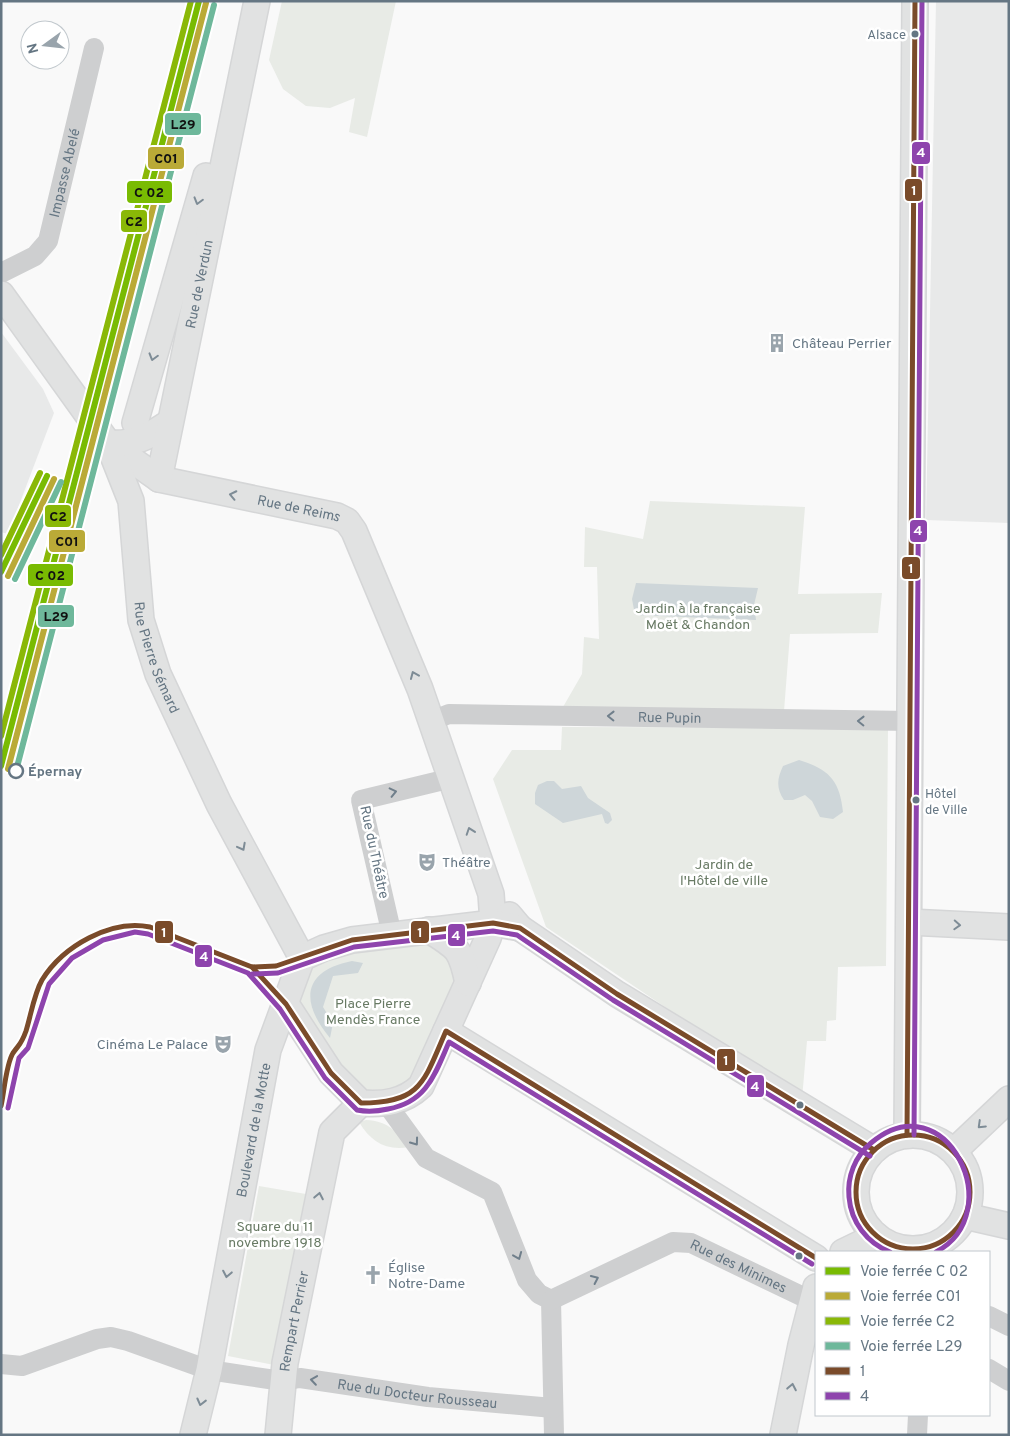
<svg xmlns="http://www.w3.org/2000/svg" width="1010" height="1436" viewBox="0 0 1010 1436" font-family="Overpass,sans-serif">
<rect width="100%" height="100%" fill="#f9f9f9"/>
<g fill="#e8e9e9">
<path d="M 936,1 L 1009,1 L 1009,523 L 926,520 Z"/>
<path d="M 1,332 L 43,389 L 54,413 L 8,534 L 1,532 Z"/>
</g>
<g fill="#e8ebe6">
<path d="M 282,1 L 396,1 L 367,137 L 349,132 L 355,98 L 330,108 L 306,106 L 283,89 L 269,60 Z"/>
<path d="M 650,501 L 805,507 L 798,594 L 882,593 L 878,633 L 790,634 L 784,711 L 563,707 L 582,674 L 584,637 L 599,639 L 597,567 L 584,567 L 585,527 L 643,539 Z"/>
<path d="M 562,727 L 888,728 L 886,966 L 838,967 L 836,1020 L 827,1021 L 826,1041 L 807,1041 L 802,1099 L 546,927 L 493,779 L 512,750 L 561,750 Z"/>
<path d="M 443,943 L 460,968 L 412,1084 L 373,1097 L 347,1083 L 299,1003 L 302,981 L 309,967 L 326,955 L 390,944 Z"/>
<path d="M 366,1120 C 388,1121 396,1131 409,1147 C 386,1151 371,1142 359,1122 Z"/>
<path d="M 259,1186 L 306,1194 L 274,1365 L 228,1356 Z"/>
</g>
<g fill="#ced6d9">
<path d="M 636,583 L 758,588 L 754,605 L 756,620 L 635,615 L 632,599 Z"/>
<path d="M 799,760 C 829,769 840,781 843,812 L 833,819 L 820,817 L 812,801 L 805,795 L 793,800 L 784,800 C 776,788 777,779 783,766 Z"/>
<path d="M 547,781 L 554,781 L 562,789 L 581,786 L 588,798 L 610,813 L 612,820 L 608,824 L 605,823 L 602,814 L 563,823 L 535,804 L 535,793 L 538,785 Z"/>
<path d="M 352,961 L 363,963 L 358,973 L 333,976 L 323,1007 L 333,1023 L 330,1038 C 300,1002 302,971 352,961 Z"/>
</g>
<g fill="none" stroke-linecap="round" stroke-linejoin="round">
<g stroke="#d5d6d7" stroke-width="28">
<g id="major">
<path id="s5" d="M 1,294 L 108,443 L 159,479 L 337,516 L 347,521 L 354,531 L 420,689 L 491,894 L 493,923 L 488,938 L 421,1086 C 404,1102 384,1105 361,1103 L 331,1073 L 286,1004"/>
<path d="M 135,423 L 206,176"/>
<path id="s6" d="M 108,443 L 131,501 L 141,620 L 158,674 L 219,804 L 302,958"/>
<path d="M 108,443 C 134,445 148,437 169,423"/>
<path id="s7" d="M 159,479 L 257,1"/>
<path d="M 509,915 L 520,928 L 617,994 L 874,1150"/>
<path d="M 909,922 L 1009,927"/>
<path d="M 429,930 C 458,948 461,949 468,983"/>
<path d="M 446,1031 L 816,1258"/>
<circle cx="913" cy="1192" r="57"/>
<path d="M 907,1135 L 915,1"/>
<path d="M 954,1151 L 1009,1099"/>
<path d="M 965,1216 L 1009,1226"/>
<path d="M 843,1252 L 876,1236"/>
<path id="s8" d="M 193,1435 L 209,1370 L 268,1050 L 302,958 L 324,948 L 352,940 L 493,923 L 520,928"/>
<path id="s9" d="M 278,1435 L 285,1363 L 332,1132 L 361,1103"/>
<path d="M 783,1435 L 801,1345 L 816,1287"/>
</g>
</g>
<g stroke="#cecfd0" stroke-width="20">
<path id="s1" d="M 1,273 L 35,256 L 48,241 L 94,48"/>
<path id="s2" d="M 431,721 L 449,714 L 910,721"/>
<path d="M 392,935 L 361,800 L 452,778"/>
<path d="M 386,1103 L 426,1158 L 492,1192 L 527,1280 L 539,1294 L 551,1300 L 554,1435"/>
<path d="M 916,1249 L 916,1252"/>
<path id="s3" d="M 551,1300 L 673,1242 L 691,1243 L 816,1303"/>
<path d="M 989,1316 L 1009,1326"/>
<path id="s4" d="M 1,1364 L 22,1366 L 97,1339 L 111,1337 L 128,1341 L 209,1370 L 282,1381 L 300,1378 L 428,1397 L 553,1408"/>
<path d="M 989,1369 L 1009,1381"/>
<path d="M 917,1435 L 918,1415"/>
</g>
<use href="#major" stroke="#e1e2e2" stroke-width="25"/>
<g stroke="#c3c5c6" stroke-width="5.5">
<path id="rail" d="M 1,570 L 15,545"/>
</g>
<use href="#rail" stroke="#fff" stroke-width="4" stroke-dasharray="11" stroke-linecap="butt"/>
<g stroke="#fff" stroke-width="9">
<g id="bus-1">
<path d="M 252,967 L 276,966 L 352,940 L 493,923 L 520,928 L 617,994 L 874,1150"/>
<path d="M 1,1106 C 4,1093 6,1064 13,1053 C 20,1043 21,1045 26,1031 C 31,1015 34,994 42,980 C 63,946 111,919 150,927 L 252,967 L 286,1004 L 331,1073 L 361,1103 C 422,1103 424,1081 446,1031 L 816,1258"/>
<circle cx="913" cy="1192" r="57"/>
<path d="M 907,1135 L 915,1"/>
</g>
</g>
<g stroke="#fff" stroke-width="9">
<g id="bus-2">
<path d="M 252,974 L 278,973 L 354,947 L 493,931 L 517,935 L 613,1000 L 870,1156"/>
<path d="M 8,1108 L 19,1058 L 28,1048 L 49,984 L 72,958 L 103,940 L 135,932 L 148,934 L 248,973 L 280,1009 L 325,1078 L 357,1110 C 367,1112 379,1111 388,1109 C 427,1102 435,1074 449,1042 L 812,1264"/>
<path d="M 914,1135 L 922,1"/>
<path d="M 890,1252 C 867,1243 851,1222 849,1197 C 847,1177 855,1156 871,1143 C 946,1080 1010,1213 936,1252"/>
</g>
</g>
<use href="#bus-1" stroke="#7a4b2a" stroke-width="5"/>
<use href="#bus-2" stroke="#8e44ad" stroke-width="5"/>
<g stroke="#fff" stroke-width="10">
<g id="rail-1">
<path d="M 1,572 L 47,476"/>
<path d="M 1,766 L 199,1"/>
</g>
</g>
<g stroke="#fff" stroke-width="10">
<g id="rail-2">
<path d="M 8,576 L 54,479"/>
<path d="M 8,769 L 206,3"/>
</g>
</g>
<g stroke="#fff" stroke-width="10">
<g id="rail-3">
<path d="M 1,555 L 40,473"/>
<path d="M 1,736 L 191,1"/>
</g>
</g>
<g stroke="#fff" stroke-width="10">
<g id="rail-4">
<path d="M 15,579 L 61,482"/>
<path d="M 16,771 L 214,5"/>
</g>
</g>
<use href="#rail-1" stroke="#79bb02" stroke-width="6"/>
<use href="#rail-2" stroke="#baaa37" stroke-width="6"/>
<use href="#rail-3" stroke="#8ab807" stroke-width="6"/>
<use href="#rail-4" stroke="#6eb89b" stroke-width="6"/>
</g>
<defs><path id="oneway-chevron" d="M-2-3.5L2.5 0L-2 3.5" fill="none" stroke-width="1.6" stroke-linecap="round" stroke-linejoin="round" transform="scale(1.25)"/></defs>
<g stroke="#7e8c96">
<use href="#oneway-chevron" transform="translate(198 201) rotate(106)"/>
<use href="#oneway-chevron" transform="translate(153 357) rotate(106)"/>
<use href="#oneway-chevron" transform="translate(233 495) rotate(-168)"/>
<use href="#oneway-chevron" transform="translate(414 675) rotate(-113)"/>
<use href="#oneway-chevron" transform="translate(470 831) rotate(-109)"/>
<use href="#oneway-chevron" transform="translate(242 847) rotate(62)"/>
<use href="#oneway-chevron" transform="translate(957 925) rotate(3)"/>
<use href="#oneway-chevron" transform="translate(981 1125) rotate(136)"/>
<use href="#oneway-chevron" transform="translate(319 1196) rotate(-79)"/>
<use href="#oneway-chevron" transform="translate(227 1274) rotate(101)"/>
<use href="#oneway-chevron" transform="translate(792 1387) rotate(-79)"/>
<use href="#oneway-chevron" transform="translate(201 1402) rotate(104)"/>
</g>
<g stroke="#707f8b">
<use href="#oneway-chevron" transform="translate(611 716) rotate(-179)"/>
<use href="#oneway-chevron" transform="translate(861 721) rotate(-179)"/>
<use href="#oneway-chevron" transform="translate(393 792) rotate(-13)"/>
<use href="#oneway-chevron" transform="translate(415 1142) rotate(54)"/>
<use href="#oneway-chevron" transform="translate(518 1256) rotate(68)"/>
<use href="#oneway-chevron" transform="translate(595 1279) rotate(-25)"/>
<use href="#oneway-chevron" transform="translate(314 1380) rotate(-172)"/>
</g>
<defs>
<g id="building-bare" transform="scale(1.5)"><path d="M-4-6H4V6H1V3H-1V6H-4ZM-2.5-4.3h1.7v1.8h-1.7ZM.8-4.3h1.7v1.8H.8ZM-2.5-1h1.7V.8h-1.7ZM.8-1h1.7V.8H.8Z" fill="#99a4ac" stroke="#fff" stroke-width="2.5" paint-order="stroke"/></g>
<g id="theatre-bare" transform="scale(1.5)"><path d="M-5-5.5Q0-4 5-5.5V0Q5 5 0 6Q-5 5-5 0ZM-3.3-2.5H-1v1.5H-3.3ZM1-2.5H3.3v1.5H1ZM-2.8 1Q0 5.5 2.8 1Z" fill="#99a4ac" stroke="#fff" stroke-width="2.5" paint-order="stroke"/></g>
<g id="church-bare" transform="scale(1.5)"><path d="M-1.2-6h2.4v3.5h3.3v2.4h-3.3V6h-2.4V-.1h-3.3v-2.4h3.3Z" fill="#99a4ac" stroke="#fff" stroke-width="2.5" paint-order="stroke"/></g>
</defs>
<g fill-rule="evenodd">
<use href="#building-bare" x="777" y="343"/>
<use href="#theatre-bare" x="427" y="862"/>
<use href="#theatre-bare" x="223" y="1044"/>
<use href="#church-bare" x="373" y="1275"/>
</g>
<g fill="#657683" stroke="#fff" stroke-width="2">
<circle cx="915" cy="34" r="4.5"/>
<circle cx="916" cy="800" r="4.5"/>
<circle cx="800" cy="1105" r="4.5"/>
<circle cx="799" cy="1256" r="4.5"/>
</g>
<circle fill="#fff" stroke="#657683" stroke-width="2.5" cx="16" cy="771" r="7"/>
<g text-anchor="middle" stroke-width="5" stroke-linejoin="round" paint-order="stroke">
<g font-size="13" fill="#657683" stroke="#fff" text-anchor="end">
<text x="906" y="39">Alsace</text>
<text x="925" y="798" text-anchor="start">Hôtel<tspan x="925" dy="16">de Ville</tspan></text>
</g>
<g font-size="14" fill="#657683" stroke="#fff">
<text dy="5" stroke="none"><textPath href="#s1" startOffset="128">Impasse Abelé</textPath></text>
<text dy="5" stroke="none"><textPath href="#s7" startOffset="199">Rue de Verdun</textPath></text>
<text dy="5" stroke="none"><textPath href="#s5" startOffset="389">Rue de Reims</textPath></text>
<text dy="5" stroke="none"><textPath href="#s6" startOffset="222">Rue Pierre Sémard</textPath></text>
<text dy="5" stroke="none"><textPath href="#s2" startOffset="240">Rue Pupin</textPath></text>
<text transform="translate(375 852) rotate(78)" y="5">Rue du Théâtre</text>
<text dy="5" stroke="none"><textPath href="#s8" startOffset="311">Boulevard de la Motte</textPath></text>
<text dy="5" stroke="none"><textPath href="#s3" startOffset="206">Rue des Minimes</textPath></text>
<text dy="5" stroke="none"><textPath href="#s9" startOffset="115">Rempart Perrier</textPath></text>
<text dy="5" stroke="none"><textPath href="#s4" startOffset="429">Rue du Docteur Rousseau</textPath></text>
</g>
<g font-size="14" fill="#657683" stroke="#fff" text-anchor="start">
<text x="792" y="348">Château Perrier</text>
<text x="442" y="867">Théâtre</text>
<text x="208" y="1049" text-anchor="end">Cinéma Le Palace</text>
<text x="388" y="1272">Église<tspan x="388" dy="16">Notre-Dame</tspan></text>
</g>
<g font-size="14" fill="#687a64" stroke="#fff">
<text x="698" y="613">Jardin à la française<tspan x="698" dy="16">Moët &amp; Chandon</tspan></text>
<text x="724" y="869">Jardin de<tspan x="724" dy="16">l'Hôtel de ville</tspan></text>
<text x="373" y="1008">Place Pierre<tspan x="373" dy="16">Mendès France</tspan></text>
<text x="275" y="1231">Square du 11<tspan x="275" dy="16">novembre 1918</tspan></text>
</g>
<g font-size="14" font-weight="bold" fill="#657683" stroke="#fff" text-anchor="start">
<text x="28" y="776">Épernay</text>
</g>
</g>
<g stroke="#fff" stroke-width="2">
<rect x="164" y="112" width="38" height="24" rx="5" fill="#6eb89b"/>
<rect x="911" y="141" width="20" height="24" rx="5" fill="#8e44ad"/>
<rect x="147" y="146" width="38" height="24" rx="5" fill="#baaa37"/>
<rect x="904" y="178" width="19" height="24" rx="5" fill="#7a4b2a"/>
<rect x="126" y="180" width="47" height="24" rx="5" fill="#79bb02"/>
<rect x="120" y="209" width="28" height="24" rx="5" fill="#8ab807"/>
<rect x="44" y="504" width="28" height="24" rx="5" fill="#8ab807"/>
<rect x="909" y="519" width="19" height="24" rx="5" fill="#8e44ad"/>
<rect x="48" y="529" width="38" height="24" rx="5" fill="#baaa37"/>
<rect x="901" y="556" width="20" height="24" rx="5" fill="#7a4b2a"/>
<rect x="27" y="563" width="47" height="24" rx="5" fill="#79bb02"/>
<rect x="37" y="604" width="38" height="24" rx="5" fill="#6eb89b"/>
<rect x="410" y="920" width="20" height="24" rx="5" fill="#7a4b2a"/>
<rect x="154" y="920" width="20" height="24" rx="5" fill="#7a4b2a"/>
<rect x="447" y="923" width="19" height="24" rx="5" fill="#8e44ad"/>
<rect x="194" y="944" width="19" height="24" rx="5" fill="#8e44ad"/>
<rect x="716" y="1048" width="20" height="24" rx="5" fill="#7a4b2a"/>
<rect x="746" y="1074" width="19" height="24" rx="5" fill="#8e44ad"/>
</g>
<g font-size="14" text-anchor="middle" font-weight="bold" fill="#fff">
<text x="921" y="157">4</text>
<text x="914" y="195">1</text>
<text x="918" y="535">4</text>
<text x="911" y="573">1</text>
<text x="420" y="937">1</text>
<text x="164" y="937">1</text>
<text x="456" y="940">4</text>
<text x="204" y="961">4</text>
<text x="726" y="1065">1</text>
<text x="755" y="1091">4</text>
</g>
<g font-size="14" text-anchor="middle" font-weight="bold" fill="#111">
<text x="183" y="129">L29</text>
<text x="166" y="163">C01</text>
<text x="149" y="197">C 02</text>
<text x="134" y="226">C2</text>
<text x="58" y="521">C2</text>
<text x="67" y="546">C01</text>
<text x="50" y="580">C 02</text>
<text x="56" y="621">L29</text>
</g>
<rect width="1010" height="1436" fill="none" stroke="#657683" stroke-width="5"/>
<rect x="815" y="1251" width="175" height="165" fill="#ffffff" stroke="#c1c8cd"/>
<rect x="825" y="1267" width="25" height="8" fill="#79bb02" stroke="#c1c8cd"/>
<text x="860" y="1276" font-size="15" fill="#657683">Voie ferrée C 02</text>
<rect x="825" y="1292" width="25" height="8" fill="#baaa37" stroke="#c1c8cd"/>
<text x="860" y="1301" font-size="15" fill="#657683">Voie ferrée C01</text>
<rect x="825" y="1317" width="25" height="8" fill="#8ab807" stroke="#c1c8cd"/>
<text x="860" y="1326" font-size="15" fill="#657683">Voie ferrée C2</text>
<rect x="825" y="1342" width="25" height="8" fill="#6eb89b" stroke="#c1c8cd"/>
<text x="860" y="1351" font-size="15" fill="#657683">Voie ferrée L29</text>
<rect x="825" y="1367" width="25" height="8" fill="#7a4b2a" stroke="#c1c8cd"/>
<text x="860" y="1376" font-size="15" fill="#657683">1</text>
<rect x="825" y="1392" width="25" height="8" fill="#8e44ad" stroke="#c1c8cd"/>
<text x="860" y="1401" font-size="15" fill="#657683">4</text>
<g transform="translate(45 45) rotate(255)"><circle r="24" fill="#ffffff" stroke="#c1c8cd"/>
<path d="M0-4L9 19L0 12L-9 19Z" fill="#99a4ac"/>
<text y="-8" font-size="14" font-weight="bold" text-anchor="middle" fill="#657683">N</text>
</g>
</svg>
